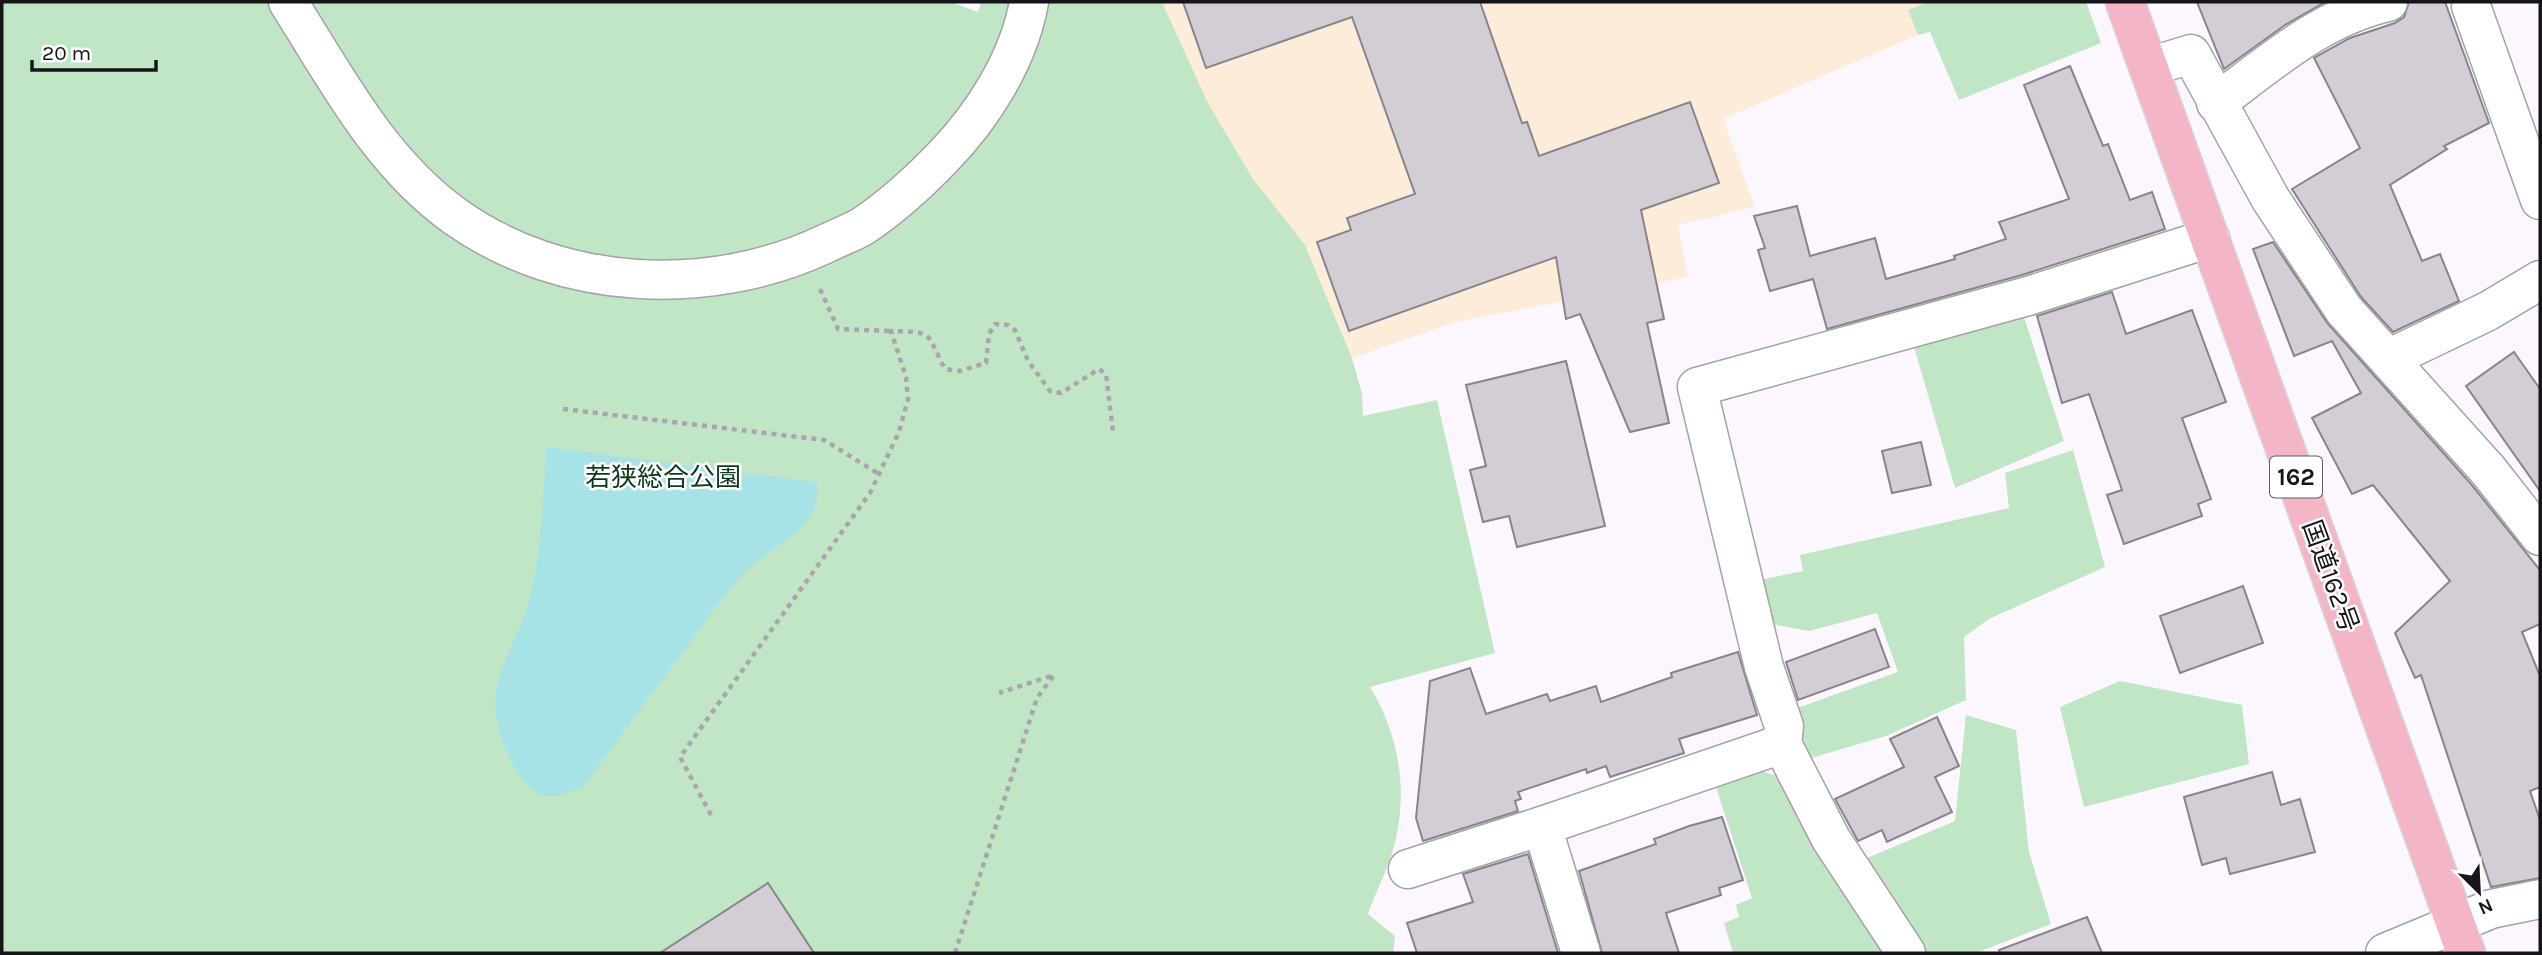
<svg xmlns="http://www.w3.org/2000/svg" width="2542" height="955" viewBox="0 0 2542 955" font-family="Karla,'Noto Sans JP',sans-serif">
<rect width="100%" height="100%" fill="#fcf7ff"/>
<path fill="#feecdb" d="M 1162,2 L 1929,2 L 1909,10 L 1918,35 L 1723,119 L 1755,207 L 1678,225 L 1688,277 L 1456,322 L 1352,358 L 1305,245 L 1253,180 L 1208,103 Z"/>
<g fill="#c0e6c6">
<path d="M 2,2 L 951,2 L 978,12 L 981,2 L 1162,2 L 1208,103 L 1253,179 L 1305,245 L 1352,358 L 1362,394 L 1363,416 L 1437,400 L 1495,653 L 1370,687 C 1399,735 1408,788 1395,843 C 1389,867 1376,891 1368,914 L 1395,936 L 1393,953 L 2,953 Z"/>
<path d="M 1929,2 L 2086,2 L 2101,43 L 1959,100 L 1930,32 L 1918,35 L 1908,10 Z"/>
<path d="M 2024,317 L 2064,441 L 1955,488 L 1914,347 Z"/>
<path d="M 2073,450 L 2105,567 L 1989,619 L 1964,637 L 1966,700 L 1886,736 L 1808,759 L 1786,712 L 1898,672 L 1877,613 L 1809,631 L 1760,622 L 1751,582 L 1803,571 L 1800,555 L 2009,508 L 2005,473 Z"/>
<path d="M 2120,681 L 2242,705 L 2249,764 L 2084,807 L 2060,707 Z"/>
<path d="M 1966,715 L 2016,730 L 2029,852 L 2051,924 L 1976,953 L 1921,953 L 1860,861 L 1955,821 Z"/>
<path d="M 1757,770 L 1781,777 L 1889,953 L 1733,953 L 1724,923 L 1739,917 L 1736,905 L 1752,898 L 1715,784 Z"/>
</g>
<path fill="#a7e3e6" d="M 546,447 L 816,482 C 826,527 771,546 745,572 C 722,596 703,625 683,652 C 650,696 617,740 585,785 C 572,791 554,801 539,794 C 516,784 496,731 495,707 C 493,675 521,632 529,601 C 542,551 543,498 546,447 Z"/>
<g fill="#d3cdd6" stroke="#89838c" stroke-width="2">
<path d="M 1183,2 L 1480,2 L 1522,123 L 1527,122 L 1539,156 L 1690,102 L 1719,183 L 1641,210 L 1664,319 L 1647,323 L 1669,423 L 1630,432 L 1580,314 L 1566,319 L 1556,257 L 1349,331 L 1317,242 L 1351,230 L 1347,218 L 1415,194 L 1352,17 L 1206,68 Z"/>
<path d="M 2197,2 L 2325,2 L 2285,25 L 2224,69 Z"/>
<path d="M 2409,2 L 2445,2 L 2489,123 L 2444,146 L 2447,149 L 2390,185 L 2422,261 L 2440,254 L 2459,301 L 2393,332 L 2361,297 L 2292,189 L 2360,148 L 2314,58 L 2350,38 L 2395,23 L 2404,17 Z"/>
<path d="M 2070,66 L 2103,146 L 2108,144 L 2130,200 L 2152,192 L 2165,229 L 2022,275 L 1827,329 L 1813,279 L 1770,291 L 1758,250 L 1765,248 L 1754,216 L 1797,206 L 1810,256 L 1875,238 L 1886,279 L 1955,259 L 1954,256 L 2006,239 L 1999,222 L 2069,199 L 2024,85 Z"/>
<path d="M 2273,242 L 2328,324 L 2471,484 L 2540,570 L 2540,624 L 2522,632 L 2540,676 L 2540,787 L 2530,791 L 2540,820 L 2540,878 L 2491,887 L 2421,675 L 2415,678 L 2395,633 L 2450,581 L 2373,485 L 2352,494 L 2312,418 L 2361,393 L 2332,341 L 2294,356 L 2253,249 Z"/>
<path d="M 2112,292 L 2126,334 L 2192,310 L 2226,402 L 2182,418 L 2211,499 L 2198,504 L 2202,516 L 2124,544 L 2107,495 L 2122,490 L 2089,394 L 2062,403 L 2037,316 Z"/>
<path d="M 2514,352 L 2540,389 L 2540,491 L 2466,386 Z"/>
<path d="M 1566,361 L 1605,526 L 1517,547 L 1509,516 L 1483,522 L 1470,470 L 1486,466 L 1466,385 Z"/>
<path d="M 1921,442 L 1931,485 L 1892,493 L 1882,451 Z"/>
<path d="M 2243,586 L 2263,643 L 2180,673 L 2160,616 Z"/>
<path d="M 1875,629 L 1889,667 L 1798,700 L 1786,662 Z"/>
<path d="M 1738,652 L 1757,715 L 1679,739 L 1684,753 L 1610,777 L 1606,766 L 1587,773 L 1586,769 L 1518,792 L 1521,799 L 1515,801 L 1518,811 L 1423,841 L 1416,818 L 1430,681 L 1470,668 L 1486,714 L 1547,694 L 1550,701 L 1596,686 L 1601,702 L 1672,677 L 1671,673 Z"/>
<path d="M 1937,717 L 1959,766 L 1935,777 L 1952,812 L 1887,842 L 1882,830 L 1858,841 L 1835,799 L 1904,767 L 1890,739 Z"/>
<path d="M 2272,772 L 2281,805 L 2300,799 L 2315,852 L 2230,874 L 2226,858 L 2202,865 L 2184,797 Z"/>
<path d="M 1722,817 L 1743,880 L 1719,888 L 1721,895 L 1666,913 L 1679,953 L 1602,953 L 1579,871 L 1656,844 L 1654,839 L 1689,826 Z"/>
<path d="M 1528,854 L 1558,953 L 1417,953 L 1407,923 L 1473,902 L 1463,874 Z"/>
<path d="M 768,883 L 814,953 L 660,953 Z"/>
<path d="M 2087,917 L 2102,953 L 2000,953 L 1999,950 Z"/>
</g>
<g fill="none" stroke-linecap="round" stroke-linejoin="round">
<g stroke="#a6a0a9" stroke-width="41">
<g id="minor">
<path d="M 288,2 C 337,79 380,163 456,217 C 562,292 710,298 825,244 C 837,238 851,233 863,226 C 893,206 918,183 943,157 C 983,116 1019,59 1029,2"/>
<path d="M 2471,6 L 2540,200"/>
<path d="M 2149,67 L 2191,54 L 2270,198 L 2344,310 L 2488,470 L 2540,536"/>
<path d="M 2216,103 C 2270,63 2321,17 2388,2"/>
<path d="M 2388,359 L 2488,311 L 2540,280"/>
<path d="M 1782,744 L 1784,726 L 1764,667 L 1697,387 L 2028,296 L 2210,238"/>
<path d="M 1408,869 L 1542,826"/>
<path d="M 1581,953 L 1542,826 L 1782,744 L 1831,839 L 1906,953"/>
<path d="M 2385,953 L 2491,909 L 2540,899"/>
</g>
</g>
<g stroke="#d5d5d6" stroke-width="41">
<path id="highway" d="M 2125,2 L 2466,953"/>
</g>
<g stroke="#a9a5ac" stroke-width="4.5" stroke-dasharray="5 5" stroke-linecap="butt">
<path d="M 820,289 L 838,329 L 891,331"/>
<path d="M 563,409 L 824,440 L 879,474"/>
<path d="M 711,815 L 680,757 L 870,493 L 899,432 L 908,399 L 906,377 L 891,331 C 936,332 925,332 945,369 L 960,371 L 986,363 L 989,334 L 995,324 L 1008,325 L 1015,330 L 1028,361 L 1050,391 L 1061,393 L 1099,369 L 1106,374 L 1113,432"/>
<path d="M 955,953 L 1037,698 L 1054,675 L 999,693"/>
</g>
<use href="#minor" stroke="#fff" stroke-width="38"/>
<use href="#highway" stroke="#f4b6c6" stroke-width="38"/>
</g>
<g text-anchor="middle" stroke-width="5" stroke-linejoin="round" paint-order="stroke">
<rect fill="#fff" stroke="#5d5b5e" stroke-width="2" x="2270" y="456.5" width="52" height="41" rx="5"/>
<g font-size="24" font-weight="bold" fill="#171519">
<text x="2296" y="485">162</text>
</g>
<g font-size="26" fill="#0b3819" stroke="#fff">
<text x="663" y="486">若狭総合公園</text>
</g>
<g font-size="26" fill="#171519" stroke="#fff">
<text transform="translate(2331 576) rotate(70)" y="9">国道162号</text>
</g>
</g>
<rect width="2542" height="955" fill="none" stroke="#171519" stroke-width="7"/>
<g transform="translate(2479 892) rotate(156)" stroke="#ffffff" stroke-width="5" paint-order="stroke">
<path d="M0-5L12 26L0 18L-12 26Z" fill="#171519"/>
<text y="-10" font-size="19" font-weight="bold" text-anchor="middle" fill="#171519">N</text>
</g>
<path d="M32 60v10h124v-10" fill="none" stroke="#171519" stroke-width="3.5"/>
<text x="42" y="60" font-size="21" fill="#171519" stroke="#ffffff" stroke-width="5" paint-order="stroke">20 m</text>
</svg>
